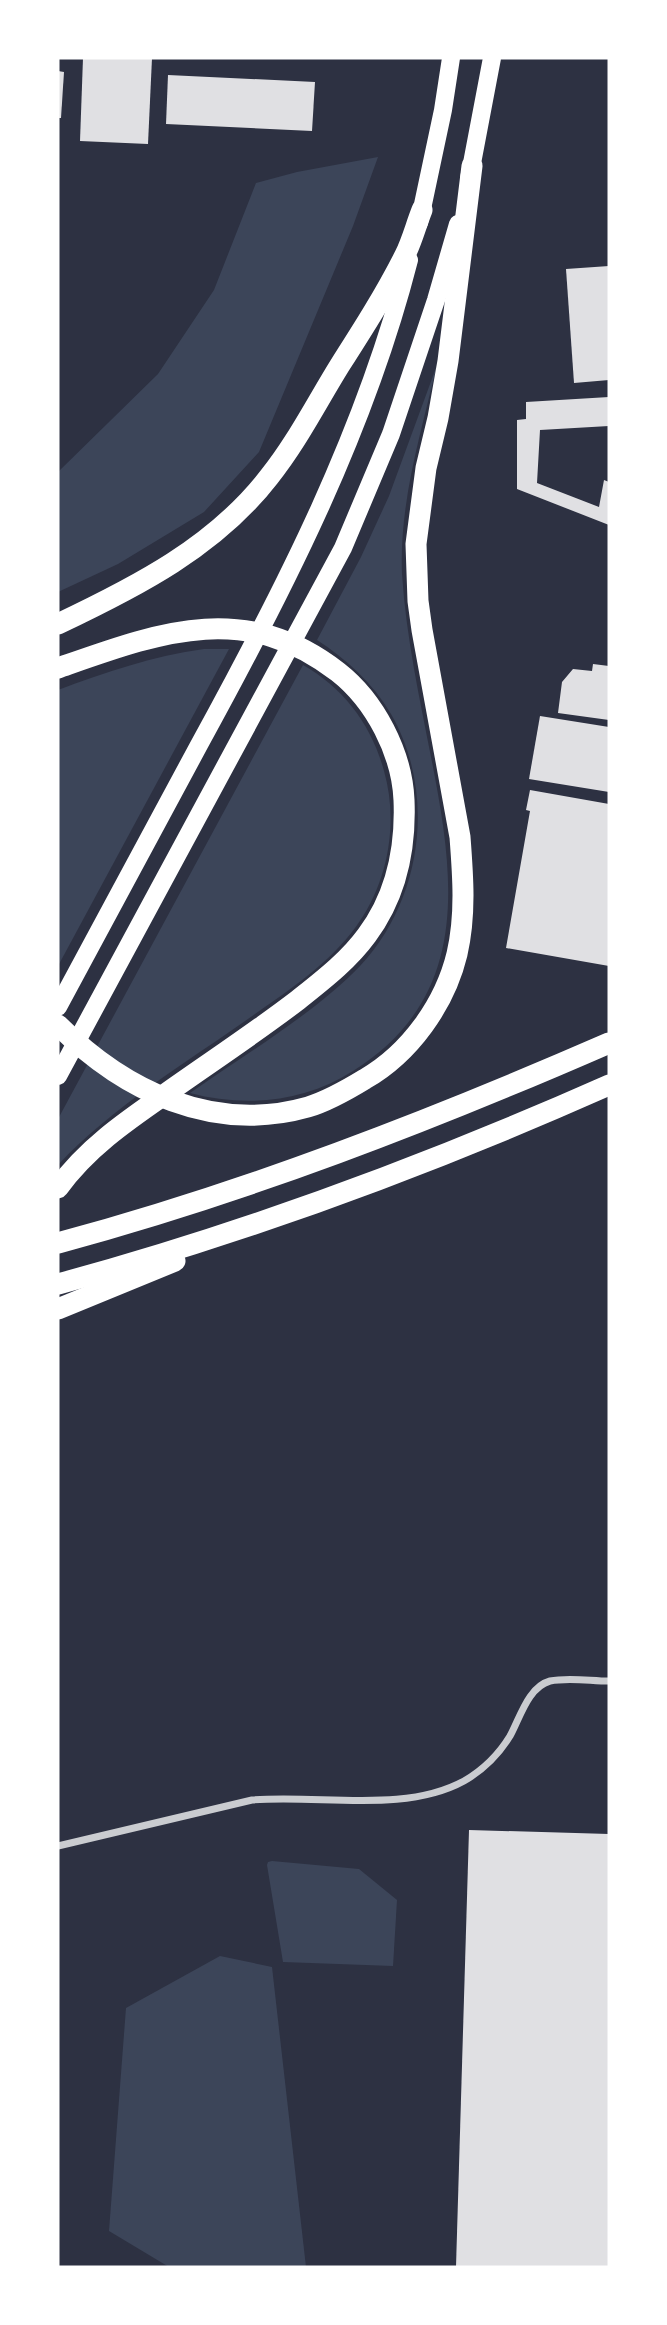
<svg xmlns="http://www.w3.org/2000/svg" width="667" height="2325" viewBox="0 0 667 2325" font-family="'Noto Sans',sans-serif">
<rect width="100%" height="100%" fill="#2d3142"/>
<g fill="#3c4559">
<path d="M 378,157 L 353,226 L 259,452 L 204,512 L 118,564 L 58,592 L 58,472 L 158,374 L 214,290 L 256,183 L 297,172 Z"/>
<path d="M 437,365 C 421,433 399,503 402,574 C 406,637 420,700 432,762 C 455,880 471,997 353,1071 C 304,1102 246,1108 190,1093 C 244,1055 315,1013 360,966 C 422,900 437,794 391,714 C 373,683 346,659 317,640 L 361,557 L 389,496 Z"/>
<path d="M 204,649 L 229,649 L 58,966 L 58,690 C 106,672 153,656 204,649 Z"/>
<path d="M 303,665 C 344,688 372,726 384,771 C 399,823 388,884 355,928 C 329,963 291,989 255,1014 C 188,1062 114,1105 58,1165 L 58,1119 Z"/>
<path d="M 272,1861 L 359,1869 L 397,1900 L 393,1966 L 283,1962 L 267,1865 L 268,1862 Z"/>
<path d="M 220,1956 L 272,1967 L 306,2267 L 169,2267 L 109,2231 L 126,2008 Z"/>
</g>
<g fill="#e0e0e3">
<path d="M 83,58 L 152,58 L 148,144 L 80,141 Z"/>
<path d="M 58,71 L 64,72 L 61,118 L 58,118 Z"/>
<path d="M 168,75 L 315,82 L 312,131 L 166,124 Z"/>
<path d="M 609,266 L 609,380 L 574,383 L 566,269 Z"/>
<path d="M 609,397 L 609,426 L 540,430 L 537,483 L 599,507 L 604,480 L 609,482 L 609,525 L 517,489 L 517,420 L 526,419 L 526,402 Z"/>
<path d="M 593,664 L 609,666 L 609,720 L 558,713 L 562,682 L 573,669 L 592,671 Z"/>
<path d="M 540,716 L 609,727 L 609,792 L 529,779 Z"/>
<path d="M 530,790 L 609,804 L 609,966 L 506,948 L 530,811 L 526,810 Z"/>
<path d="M 469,1830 L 609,1834 L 609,2267 L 456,2267 Z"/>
</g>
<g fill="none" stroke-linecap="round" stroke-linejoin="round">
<path stroke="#caccd0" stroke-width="7" d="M 58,1846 L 252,1800 C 319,1794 404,1814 464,1781 C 483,1770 499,1754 510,1736 C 520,1718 528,1687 550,1681 C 568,1677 591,1681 609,1681"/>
<g stroke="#fff" stroke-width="18">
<path d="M 469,179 L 492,58"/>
<path d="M 419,223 L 443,110 L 451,58"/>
<path d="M 58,1007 C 105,920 152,833 199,745 C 284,590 365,432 409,260"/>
<path d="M 58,1076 L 343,548 L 391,434 L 436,300 L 458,224"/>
</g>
<g stroke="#fff" stroke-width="21">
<path d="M 58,624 C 136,587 215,547 269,477 C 297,442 317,402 340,365 C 363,329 386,293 405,255 C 412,241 416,225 422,210"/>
<path d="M 58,668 C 158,633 244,599 338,672 C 375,701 402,753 404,800 C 406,848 396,896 367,935 C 348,961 323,980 298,1000 C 255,1033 209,1063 164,1095 C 125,1122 86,1149 58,1188"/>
<path d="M 58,1025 C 124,1091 213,1134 308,1107 C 328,1101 347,1090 365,1079 C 410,1053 445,1004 457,954 C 466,915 463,876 460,837 L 422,630 L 418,601 L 416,544 L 426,468 L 438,418 L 448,361 L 472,166"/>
<path d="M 58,1243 C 247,1192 430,1121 609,1043"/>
<path d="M 58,1284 C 246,1233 431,1164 609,1085"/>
<path d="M 58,1309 L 175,1261"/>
</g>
</g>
<rect width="667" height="2325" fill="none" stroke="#ffffff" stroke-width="119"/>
</svg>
